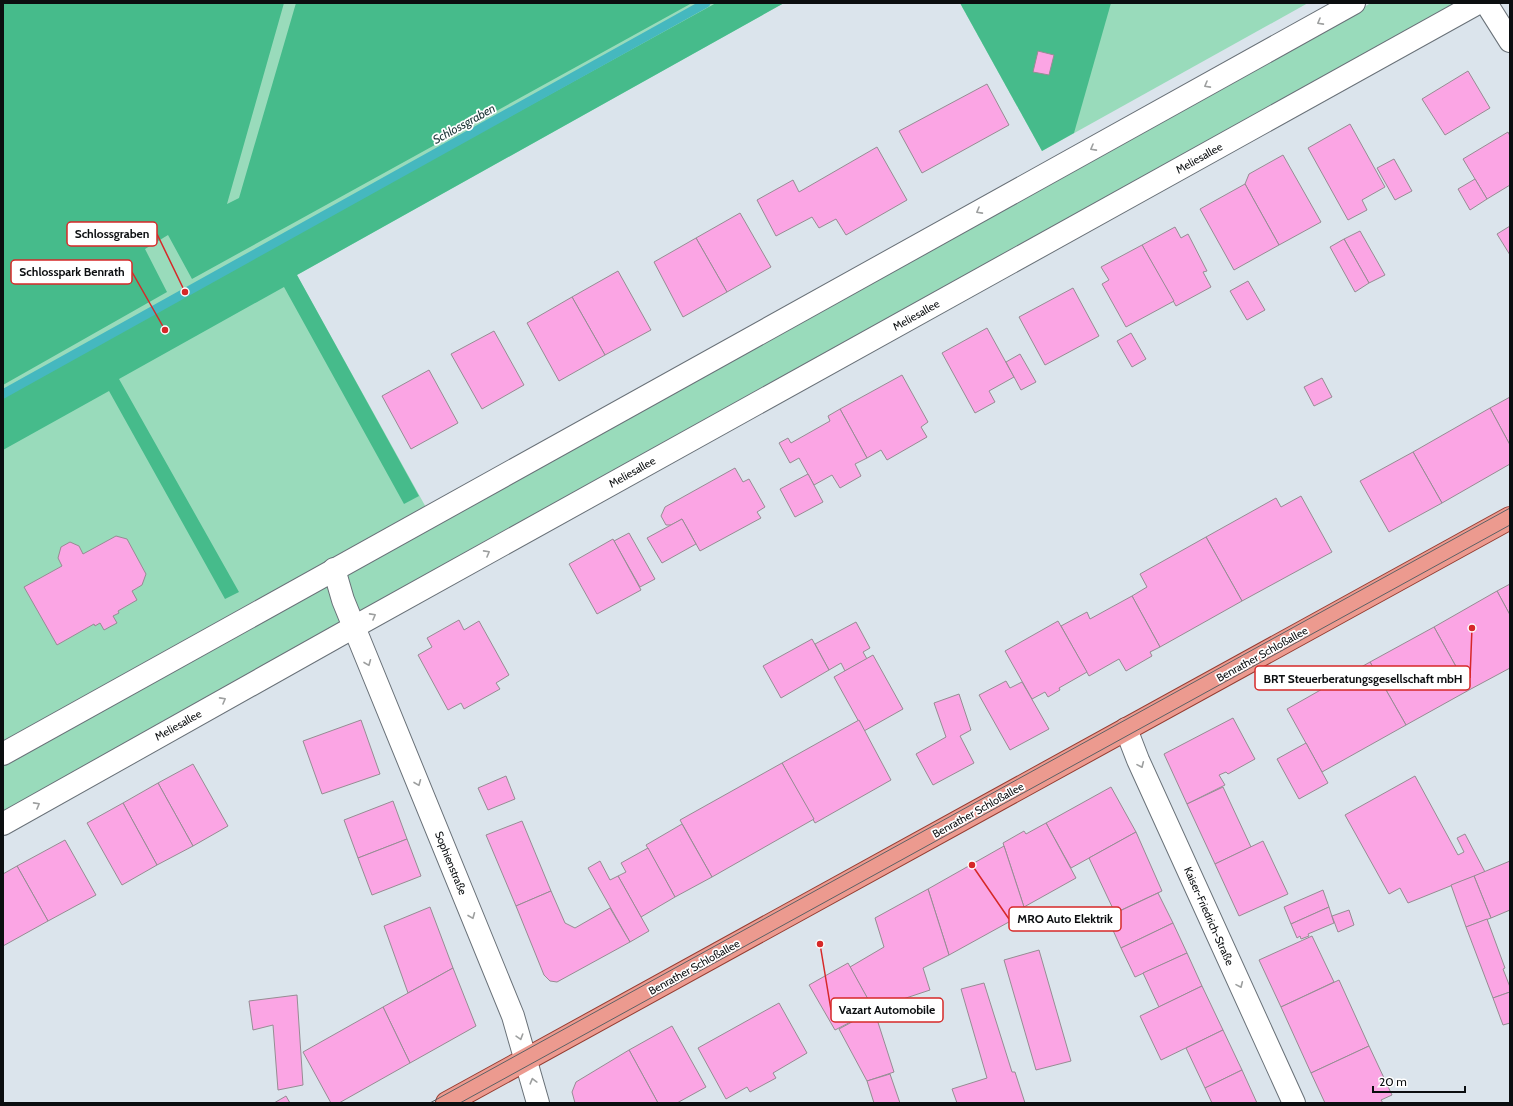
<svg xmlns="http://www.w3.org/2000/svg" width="1513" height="1106" viewBox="0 0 1513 1106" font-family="Cabin,sans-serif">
<rect width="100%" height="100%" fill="#dbe4ec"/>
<g fill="#99dbbb">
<path d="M 3,3 L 784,3 L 297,275 L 428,511 L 3,747 Z"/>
<path d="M 960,3 L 1308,3 L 1042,151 Z"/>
<path d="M 1371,3 L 1457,3 L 3,814 L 3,765 Z"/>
</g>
<g fill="#46bb8b">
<path d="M 3,3 L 284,3 L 227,204 L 239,198 L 296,3 L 692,3 L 192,279 L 168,235 L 145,249 L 167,292 L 3,385 Z"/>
<path d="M 716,3 L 784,3 L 297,275 L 419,496 L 404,504 L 284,287 L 119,379 L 239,592 L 225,599 L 109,391 L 3,450 L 3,398 L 196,289 Z"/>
<path d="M 960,3 L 1111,3 L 1074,133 L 1042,151 Z"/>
</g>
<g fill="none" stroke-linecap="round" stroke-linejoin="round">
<path stroke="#45b8bf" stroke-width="9" d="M 3,394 L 706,3"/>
</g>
<g fill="#fba5e4" stroke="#968c93">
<path d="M 1038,51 L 1054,55 L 1049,75 L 1033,72 Z"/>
<path d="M 1468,71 L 1490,108 L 1445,135 L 1422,99 Z"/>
<path d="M 987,84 L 1009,125 L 922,173 L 899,131 Z"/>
<path d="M 1350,124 L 1385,187 L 1362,200 L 1367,210 L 1348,220 L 1308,148 Z"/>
<path d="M 1508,132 L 1510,136 L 1510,185 L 1487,199 L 1463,159 Z"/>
<path d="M 877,147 L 907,200 L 846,235 L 836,219 L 819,228 L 812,217 L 776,236 L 757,200 L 793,180 L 799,192 Z"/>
<path d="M 1283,155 L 1321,222 L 1279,245 L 1245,184 L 1249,174 Z"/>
<path d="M 1394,159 L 1412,191 L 1395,200 L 1377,168 Z"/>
<path d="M 1475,179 L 1487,199 L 1470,210 L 1458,189 Z"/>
<path d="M 1245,184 L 1279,245 L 1234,270 L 1200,209 Z"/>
<path d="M 740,213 L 771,267 L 727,292 L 696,238 Z"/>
<path d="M 1510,226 L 1510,255 L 1497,234 Z"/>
<path d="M 1175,227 L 1181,238 L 1188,234 L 1207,271 L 1203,272 L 1211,287 L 1176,306 L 1142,245 Z"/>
<path d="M 1360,231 L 1385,275 L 1369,283 L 1344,239 Z"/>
<path d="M 696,238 L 727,292 L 683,317 L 654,262 Z"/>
<path d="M 1344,239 L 1369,283 L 1355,292 L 1330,247 Z"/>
<path d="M 1142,245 L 1174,301 L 1126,327 L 1102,284 L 1109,280 L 1101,267 Z"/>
<path d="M 618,271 L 651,330 L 605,355 L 572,297 Z"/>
<path d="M 1248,281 L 1265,310 L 1247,320 L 1230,291 Z"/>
<path d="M 1073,288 L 1099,336 L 1045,365 L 1019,317 Z"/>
<path d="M 572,297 L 605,355 L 559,381 L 527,323 Z"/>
<path d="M 987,328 L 1014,377 L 989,391 L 995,402 L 975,413 L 942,353 Z"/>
<path d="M 494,331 L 524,385 L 482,409 L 451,354 Z"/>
<path d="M 1131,333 L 1146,359 L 1132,367 L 1117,341 Z"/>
<path d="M 1020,354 L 1036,382 L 1021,390 L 1006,362 Z"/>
<path d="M 429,370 L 458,423 L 411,449 L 382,396 Z"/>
<path d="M 902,375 L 928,422 L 921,427 L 927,437 L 887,460 L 881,450 L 867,458 L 840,409 Z"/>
<path d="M 1322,378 L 1332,397 L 1314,406 L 1304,387 Z"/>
<path d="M 1510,397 L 1510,445 L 1490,408 Z"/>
<path d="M 1490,408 L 1510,445 L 1510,464 L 1442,503 L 1413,452 Z"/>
<path d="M 840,409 L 867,458 L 855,464 L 861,476 L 840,488 L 832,475 L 814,485 L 799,458 L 790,463 L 779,443 L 788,438 L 791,443 L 830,421 L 828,416 Z"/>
<path d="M 1413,452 L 1442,503 L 1389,532 L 1360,481 Z"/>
<path d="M 735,468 L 743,482 L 749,479 L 765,507 L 757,512 L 761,518 L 700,551 L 682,519 L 671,525 L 666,525 L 661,516 L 665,507 Z"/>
<path d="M 808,474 L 823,502 L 795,517 L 780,489 Z"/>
<path d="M 1301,496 L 1332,552 L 1242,601 L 1206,537 L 1276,498 L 1281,507 Z"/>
<path d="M 682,519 L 696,544 L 662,563 L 647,538 Z"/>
<path d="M 629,533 L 655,579 L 640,587 L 614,541 Z"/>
<path d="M 116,536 L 127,539 L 146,574 L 142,585 L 132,591 L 137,600 L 118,611 L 119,613 L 113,616 L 117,623 L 104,630 L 100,623 L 95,626 L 94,624 L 57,645 L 24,587 L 62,566 L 58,558 L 61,547 L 70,542 L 79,546 L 83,554 Z"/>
<path d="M 1206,537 L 1242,601 L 1160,647 L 1132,596 L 1147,587 L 1140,574 Z"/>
<path d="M 613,539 L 641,590 L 597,614 L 569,564 Z"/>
<path d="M 1510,584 L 1510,615 L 1497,591 Z"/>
<path d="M 1497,591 L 1510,615 L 1510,668 L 1469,690 L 1434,627 Z"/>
<path d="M 1132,596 L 1160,647 L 1150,652 L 1152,656 L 1126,671 L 1119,659 L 1089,676 L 1061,626 L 1087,612 L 1090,619 Z"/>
<path d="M 459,620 L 464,630 L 479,621 L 509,675 L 496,683 L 500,689 L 464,709 L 461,703 L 448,710 L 418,655 L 432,647 L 427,638 Z"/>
<path d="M 1058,621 L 1087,672 L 1059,688 L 1060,690 L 1048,697 L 1045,692 L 1032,699 L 1005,651 Z"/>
<path d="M 856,622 L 870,648 L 863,652 L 867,659 L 845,671 L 841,663 L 829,670 L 815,644 Z"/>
<path d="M 1434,627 L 1469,690 L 1406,725 L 1370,662 Z"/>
<path d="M 812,639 L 829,670 L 781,698 L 763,666 Z"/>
<path d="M 873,655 L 903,709 L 864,731 L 834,677 Z"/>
<path d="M 1370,662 L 1406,725 L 1322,772 L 1287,709 Z"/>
<path d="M 1006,681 L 1010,688 L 1022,682 L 1049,729 L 1010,750 L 979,695 Z"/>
<path d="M 959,694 L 971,730 L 960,736 L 974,763 L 933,785 L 916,754 L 946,737 L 934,703 Z"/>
<path d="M 1233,718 L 1255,759 L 1228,774 L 1226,772 L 1219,775 L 1225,785 L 1187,804 L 1164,754 Z"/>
<path d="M 361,720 L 380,774 L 322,794 L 303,741 Z"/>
<path d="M 859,720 L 891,780 L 815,823 L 782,763 Z"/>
<path d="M 1306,743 L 1328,783 L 1299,799 L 1277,759 Z"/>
<path d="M 782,763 L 814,819 L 712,877 L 680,820 Z"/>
<path d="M 193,764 L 228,826 L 193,846 L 158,783 Z"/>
<path d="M 506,776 L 515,799 L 488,810 L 478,788 Z"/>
<path d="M 1415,776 L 1458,855 L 1464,852 L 1457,838 L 1465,834 L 1485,872 L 1408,903 L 1400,888 L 1389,894 L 1345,815 Z"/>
<path d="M 158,783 L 193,846 L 157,865 L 123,803 Z"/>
<path d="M 1111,787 L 1136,832 L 1071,868 L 1046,823 Z"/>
<path d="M 1223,787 L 1251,847 L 1215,864 L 1187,804 Z"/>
<path d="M 393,801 L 407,839 L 358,858 L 344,820 Z"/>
<path d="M 123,803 L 157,865 L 122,885 L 87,823 Z"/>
<path d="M 522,821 L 551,891 L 516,906 L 486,835 Z"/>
<path d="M 1046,823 L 1076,878 L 1024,907 L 1003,843 L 1024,831 L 1026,834 Z"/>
<path d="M 682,824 L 712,877 L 675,897 L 646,845 Z"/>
<path d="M 1136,832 L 1162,891 L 1115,913 L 1089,858 Z"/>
<path d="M 407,839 L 421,876 L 372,895 L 358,858 Z"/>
<path d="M 65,840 L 96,895 L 48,921 L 17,866 Z"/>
<path d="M 1263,841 L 1288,894 L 1239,916 L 1215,864 Z"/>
<path d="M 1004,846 L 1024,907 L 1027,912 L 949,955 L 928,889 Z"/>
<path d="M 648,848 L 675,897 L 641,917 L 618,876 L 626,872 L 621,863 Z"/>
<path d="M 600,861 L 610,880 L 618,876 L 649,931 L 630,942 L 588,868 Z"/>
<path d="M 1510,861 L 1510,910 L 1491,918 L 1474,876 Z"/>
<path d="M 17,866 L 48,921 L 3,946 L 3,874 Z"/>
<path d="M 1474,876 L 1491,918 L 1466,927 L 1451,885 Z"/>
<path d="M 928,889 L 949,955 L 923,968 L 930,990 L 900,1000 L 876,1014 L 850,967 L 884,947 L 875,918 Z"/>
<path d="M 1323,890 L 1329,907 L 1291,924 L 1284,907 Z"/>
<path d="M 551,891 L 565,923 L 575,928 L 610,908 L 630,942 L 557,982 L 550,981 L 544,975 L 516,906 Z"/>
<path d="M 1158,893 L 1173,923 L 1121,948 L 1107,917 Z"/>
<path d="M 430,907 L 453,968 L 408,993 L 384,926 Z"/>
<path d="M 1329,907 L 1334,923 L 1308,934 L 1309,936 L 1301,939 L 1300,936 L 1297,938 L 1291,924 Z"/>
<path d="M 1349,910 L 1354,925 L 1338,932 L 1332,916 Z"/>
<path d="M 1487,919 L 1505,968 L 1503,969 L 1510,987 L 1510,992 L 1493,998 L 1466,927 Z"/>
<path d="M 1173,923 L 1187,953 L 1135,977 L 1121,948 Z"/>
<path d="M 1312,936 L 1334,982 L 1281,1007 L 1259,960 Z"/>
<path d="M 1039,950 L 1071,1061 L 1036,1070 L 1004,960 Z"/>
<path d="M 1187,953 L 1202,986 L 1159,1007 L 1143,973 Z"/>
<path d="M 848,963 L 874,1010 L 835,1030 L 809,985 Z"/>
<path d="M 453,968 L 476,1026 L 410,1063 L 383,1007 Z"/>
<path d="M 1339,980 L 1369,1046 L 1311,1073 L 1281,1007 Z"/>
<path d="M 984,983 L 1012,1072 L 1015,1072 L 1025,1103 L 957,1103 L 952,1089 L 987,1078 L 961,989 Z"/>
<path d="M 1202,986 L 1223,1030 L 1161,1060 L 1140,1016 Z"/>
<path d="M 1510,992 L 1510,1023 L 1503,1025 L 1493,998 Z"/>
<path d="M 297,995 L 303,1085 L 278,1090 L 273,1025 L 253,1030 L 249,1001 Z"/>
<path d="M 779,1003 L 807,1053 L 773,1073 L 776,1078 L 750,1092 L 747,1087 L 726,1099 L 698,1048 Z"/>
<path d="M 383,1007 L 410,1063 L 339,1103 L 331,1103 L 303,1052 Z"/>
<path d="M 874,1010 L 894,1072 L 867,1081 L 839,1029 Z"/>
<path d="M 672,1026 L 706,1087 L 677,1103 L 658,1103 L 629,1050 Z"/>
<path d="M 1223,1030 L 1242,1070 L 1205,1088 L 1186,1048 Z"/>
<path d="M 1369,1046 L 1392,1095 L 1381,1100 L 1383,1103 L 1325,1103 L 1311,1073 Z"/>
<path d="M 629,1050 L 658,1103 L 575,1103 L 572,1092 L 576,1082 Z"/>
<path d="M 1242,1070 L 1257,1103 L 1212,1103 L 1205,1088 Z"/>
<path d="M 890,1074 L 900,1103 L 874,1103 L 867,1081 Z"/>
<path d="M 286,1096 L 290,1103 L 274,1103 Z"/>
</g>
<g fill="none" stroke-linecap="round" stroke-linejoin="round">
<g stroke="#697178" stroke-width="24">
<g id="minor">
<path d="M 1486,3 L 1510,41"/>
<path d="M 334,569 L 343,600 L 354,627 L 513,1016 L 538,1103"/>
<path d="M 1126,729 L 1138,760 L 1294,1103"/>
<path d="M 3,754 L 1354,3"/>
<path d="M 3,824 L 354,627 L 1478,3"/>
</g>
</g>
<g stroke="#953d32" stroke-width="24">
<path id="major" d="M 447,1103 L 1510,518"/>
</g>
<use href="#minor" stroke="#fff" stroke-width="22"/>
<use href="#major" stroke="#ec9a8f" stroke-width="22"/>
<g stroke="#5b6165" stroke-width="1">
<path d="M 430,1103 L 1510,508"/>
<path d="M 460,1103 L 1510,525"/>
</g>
</g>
<defs><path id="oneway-chevron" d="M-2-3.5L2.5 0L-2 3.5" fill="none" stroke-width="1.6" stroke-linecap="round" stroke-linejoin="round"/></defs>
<g stroke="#9d9f9f">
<use href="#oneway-chevron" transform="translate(1320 22) rotate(151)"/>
<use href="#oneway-chevron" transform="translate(1207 85) rotate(151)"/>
<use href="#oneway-chevron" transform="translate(1093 148) rotate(151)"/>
<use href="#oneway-chevron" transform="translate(979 211) rotate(151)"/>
<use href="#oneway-chevron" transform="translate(487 553) rotate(-29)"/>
<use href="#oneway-chevron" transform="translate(373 616) rotate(-29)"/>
<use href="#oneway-chevron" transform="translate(368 663) rotate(68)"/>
<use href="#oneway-chevron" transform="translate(223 700) rotate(-29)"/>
<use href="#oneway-chevron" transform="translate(1141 765) rotate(66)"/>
<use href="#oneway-chevron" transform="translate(418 783) rotate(68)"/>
<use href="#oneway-chevron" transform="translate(37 805) rotate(-29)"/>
<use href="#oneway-chevron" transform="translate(472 916) rotate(68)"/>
<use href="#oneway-chevron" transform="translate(1240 985) rotate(66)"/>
<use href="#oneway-chevron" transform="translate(520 1037) rotate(73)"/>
<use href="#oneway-chevron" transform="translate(533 1081) rotate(-105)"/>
</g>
<g text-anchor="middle" stroke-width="3.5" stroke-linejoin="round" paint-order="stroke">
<g font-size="11" fill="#0b0e10" stroke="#fff">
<text transform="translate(1199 158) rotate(-29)" y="4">Meliesallee</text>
<text transform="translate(916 315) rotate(-29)" y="4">Meliesallee</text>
<text transform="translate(632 472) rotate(-29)" y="4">Meliesallee</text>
<text transform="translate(1262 654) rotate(-29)" y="4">Benrather Schloßallee</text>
<text transform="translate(178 725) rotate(-29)" y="4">Meliesallee</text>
<text transform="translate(978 810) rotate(-29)" y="4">Benrather Schloßallee</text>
<text transform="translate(451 863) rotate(68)" y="4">Sophienstraße</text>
<text transform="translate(1209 916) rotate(66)" y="4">Kaiser-Friedrich-Straße</text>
<text transform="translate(694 967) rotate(-29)" y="4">Benrather Schloßallee</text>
</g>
<g font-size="12" font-style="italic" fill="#1a3435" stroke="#fff">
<text transform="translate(464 124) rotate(-29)" y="4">Schlossgraben</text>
</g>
</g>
<path fill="none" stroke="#d62828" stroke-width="1.5" d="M185 292L157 234M165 330L132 272M1472 628L1470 678M972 865L1009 919M820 944L831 1010"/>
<g fill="#d62828" stroke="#fff" stroke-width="1.5">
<circle cx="185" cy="292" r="4"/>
<circle cx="165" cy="330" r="4"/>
<circle cx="1472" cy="628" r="4"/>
<circle cx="972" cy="865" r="4"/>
<circle cx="820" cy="944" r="4"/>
</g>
<g fill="#fff" stroke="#d62828" stroke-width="1.5">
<rect x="67" y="222" width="90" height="24" rx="4"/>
<rect x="11" y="260" width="121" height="24" rx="4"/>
<rect x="1255" y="666" width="215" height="24" rx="4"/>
<rect x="1009" y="907" width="112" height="24" rx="4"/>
<rect x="831" y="998" width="112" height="24" rx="4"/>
</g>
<g font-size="12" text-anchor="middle" font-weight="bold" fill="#0b0e10">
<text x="112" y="238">Schlossgraben</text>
<text x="72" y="276">Schlosspark Benrath</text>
<text x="1363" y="683">BRT Steuerberatungsgesellschaft mbH</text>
<text x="1065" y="923">MRO Auto Elektrik</text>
<text x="887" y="1014">Vazart Automobile</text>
</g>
<rect width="1513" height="1106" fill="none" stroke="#0b0e10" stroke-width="8"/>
<path d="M1373 1086v6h92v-6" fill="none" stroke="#0b0e10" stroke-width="2"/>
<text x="1379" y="1086" font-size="12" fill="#0b0e10" stroke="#ffffff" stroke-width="3" paint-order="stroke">20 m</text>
</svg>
